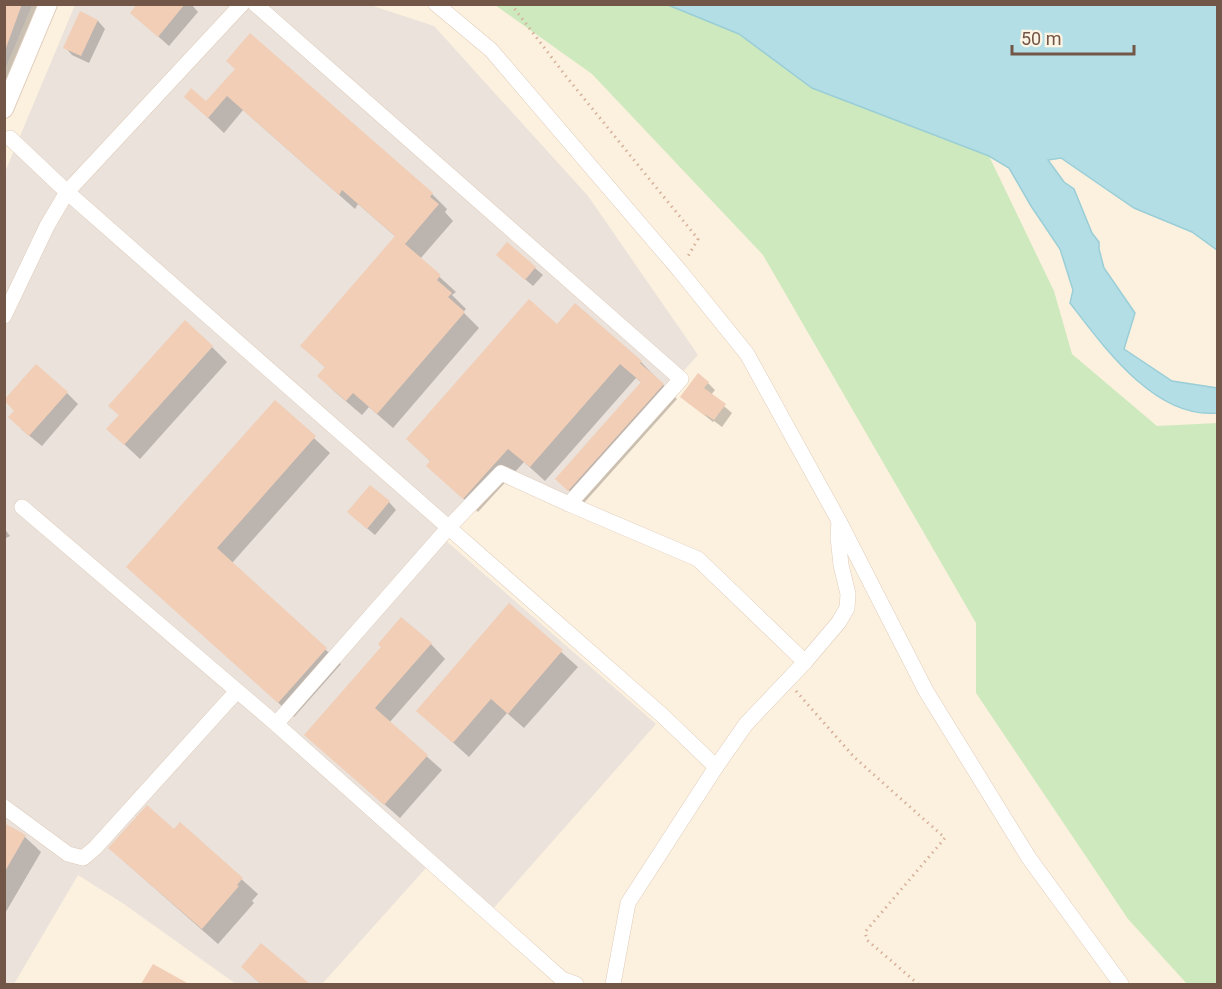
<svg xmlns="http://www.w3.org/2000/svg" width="1222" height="989" viewBox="0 0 1222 989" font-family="Roboto,sans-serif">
<rect width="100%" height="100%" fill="#fcf1df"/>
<g fill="#eae2db">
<path d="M 5,5 L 32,5 L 5,69 Z"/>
<path d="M 75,5 L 370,5 L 434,26 L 588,196 L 698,355 L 568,497 L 501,469 L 437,533 L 656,724 L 491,911 L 433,860 L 322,984 L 236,984 L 124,904 L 78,875 L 14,984 L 5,984 L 5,172 Z"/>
</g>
<path fill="#cfe9be" d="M 495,5 L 668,5 L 739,34 L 812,88 L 989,156 L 1054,291 L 1072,354 L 1157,426 L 1217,423 L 1217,984 L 1187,984 L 1128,919 L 976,693 L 976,623 L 763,255 L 592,74 Z"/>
<path fill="#b4dee5" stroke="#9aced7" stroke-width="1.5" d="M 668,5 L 1217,5 L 1217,250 L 1192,232 L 1134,208 L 1061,158 L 1048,160 L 1064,182 L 1074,189 L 1092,233 L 1099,242 L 1099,249 L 1104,268 L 1135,313 L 1124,349 L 1172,381 L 1217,388 L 1217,413 C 1155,419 1104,347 1070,303 L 1073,290 L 1060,249 L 1031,206 L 1009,168 L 989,156 L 812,88 L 739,34 Z"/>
<g fill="#0003">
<path d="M 4,4 L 42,4 L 4,111 Z"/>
<path d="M 140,4 L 191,4 L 198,12 L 169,46 L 132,13 Z"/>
<path d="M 80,13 L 98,21 L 105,29 L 89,63 L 72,55 L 65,47 Z"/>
<path d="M 236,69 L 432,194 L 447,209 L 445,212 L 453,221 L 420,259 L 456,292 L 452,295 L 466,309 L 463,312 L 479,328 L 393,428 L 369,407 L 362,415 L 334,391 L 319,376 L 326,368 L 318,361 L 396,237 L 358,204 L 355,209 L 243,110 L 224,133 L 186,97 L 206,103 Z"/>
<path d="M 507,244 L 543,275 L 533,286 L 505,262 Z"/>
<path d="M 557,326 L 641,362 L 677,399 L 583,504 L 557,479 L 642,383 L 636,378 L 545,481 L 524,462 L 478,512 L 428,466 L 431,462 L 408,439 Z"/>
<path d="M 212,347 L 227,362 L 140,459 L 124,444 Z"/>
<path d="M 708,383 L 715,390 L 711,395 L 732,413 L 722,427 L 714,421 L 713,422 L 682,397 Z"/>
<path d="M 67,393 L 78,404 L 42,446 L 21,429 Z"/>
<path d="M 275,402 L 330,453 L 232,563 L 341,664 L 294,717 L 128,567 Z"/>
<path d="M 389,502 L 396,510 L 375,535 L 356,519 Z"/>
<path d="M 4,528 L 10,536 L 4,539 Z"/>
<path d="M 509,605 L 578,667 L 524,728 L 507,713 L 469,757 L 418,711 Z"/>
<path d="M 431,644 L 445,659 L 389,723 L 442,770 L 400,818 L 306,735 Z"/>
<path d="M 180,824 L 258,894 L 252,901 L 254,903 L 218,944 L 126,863 L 174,831 Z"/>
<path d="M 4,825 L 25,837 L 41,852 L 4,915 Z"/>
<path d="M 262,945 L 308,984 L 261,984 L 254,978 L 243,967 Z"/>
<path d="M 154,966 L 186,984 L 143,984 Z"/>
</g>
<g fill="#f2ceb6">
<path d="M 4,4 L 22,4 L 6,48 L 4,47 Z"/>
<path d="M 137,4 L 185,4 L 158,37 L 130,13 Z"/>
<path d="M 80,11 L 98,20 L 81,56 L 63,48 Z"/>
<path d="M 250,33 L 433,193 L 430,197 L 439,204 L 405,244 L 441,275 L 437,280 L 452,293 L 448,297 L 465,312 L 377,414 L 353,393 L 346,401 L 317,376 L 325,367 L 300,346 L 395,236 L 342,190 L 339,195 L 227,96 L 208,118 L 184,97 L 191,88 L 206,101 L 235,69 L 226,61 Z"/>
<path d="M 507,242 L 536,267 L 525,280 L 496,255 Z"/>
<path d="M 529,299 L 557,324 L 575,303 L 642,361 L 640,363 L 664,384 L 568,491 L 555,479 L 641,382 L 620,364 L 530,467 L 508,449 L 463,499 L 426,466 L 430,461 L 406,439 Z"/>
<path d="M 185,320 L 213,346 L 124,445 L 106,429 L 119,415 L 108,406 Z"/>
<path d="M 36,364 L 68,392 L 29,436 L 8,417 L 14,411 L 4,400 Z"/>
<path d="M 698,373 L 709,382 L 704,388 L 726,404 L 714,420 L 706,415 L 705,416 L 680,397 Z"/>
<path d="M 275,400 L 316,436 L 217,548 L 327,648 L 278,703 L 126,567 Z"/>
<path d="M 370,485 L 390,501 L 367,529 L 347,512 Z"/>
<path d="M 509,603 L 563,650 L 508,714 L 491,699 L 453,743 L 416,711 Z"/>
<path d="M 401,617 L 432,643 L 375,708 L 428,755 L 384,805 L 304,735 L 381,647 L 378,644 Z"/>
<path d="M 147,805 L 174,829 L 180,822 L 243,878 L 237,885 L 239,886 L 202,929 L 108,848 Z"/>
<path d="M 4,823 L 26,835 L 4,873 Z"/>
<path d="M 261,943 L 310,984 L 261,984 L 241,967 Z"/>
<path d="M 153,964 L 189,984 L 141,984 Z"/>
</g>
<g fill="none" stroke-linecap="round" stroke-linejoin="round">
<g stroke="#e0ccbb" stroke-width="16">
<g id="minor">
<path d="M 255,4 L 681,379 L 569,504 L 501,473 L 449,527 L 276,724"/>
<path d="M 436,4 L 491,50 L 680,271 L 747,354 L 839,521 L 926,691 L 1029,858 L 1121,984"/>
<path d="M 10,138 L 67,192 L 663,716 L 716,767"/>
<path d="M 4,316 L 47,226 L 67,192 L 242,4"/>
<path d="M 569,504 L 698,559 L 805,662"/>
<path d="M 22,507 L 276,724 L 562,979 L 576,984"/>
<path d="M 4,807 L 68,854 L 83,858 L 95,848 L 237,691"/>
<path d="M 613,984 L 628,903 L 716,767 L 746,724 L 805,662 L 839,622 L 847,608 L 848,594 L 841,565 L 838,537 L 839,521"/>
</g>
</g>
<g stroke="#e0ccbb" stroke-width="20">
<path id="tertiary" d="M 4,109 L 48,4"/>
</g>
<g stroke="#d6b19a" stroke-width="3" stroke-dasharray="1.5 4.5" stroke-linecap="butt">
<path d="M 511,4 L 565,75 L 698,239 L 687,258"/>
<path d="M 796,691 L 854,757 L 945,838 L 865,932 L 867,940 L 918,984"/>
</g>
<use href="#minor" stroke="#fff" stroke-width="15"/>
<use href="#tertiary" stroke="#fff" stroke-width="18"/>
</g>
<rect width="1222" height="989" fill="none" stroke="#725647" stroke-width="12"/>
<path d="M1012 45v9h122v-9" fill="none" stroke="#725647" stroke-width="3"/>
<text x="1021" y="45" font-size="18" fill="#725647" stroke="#fff5e5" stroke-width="4.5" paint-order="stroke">50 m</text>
</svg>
